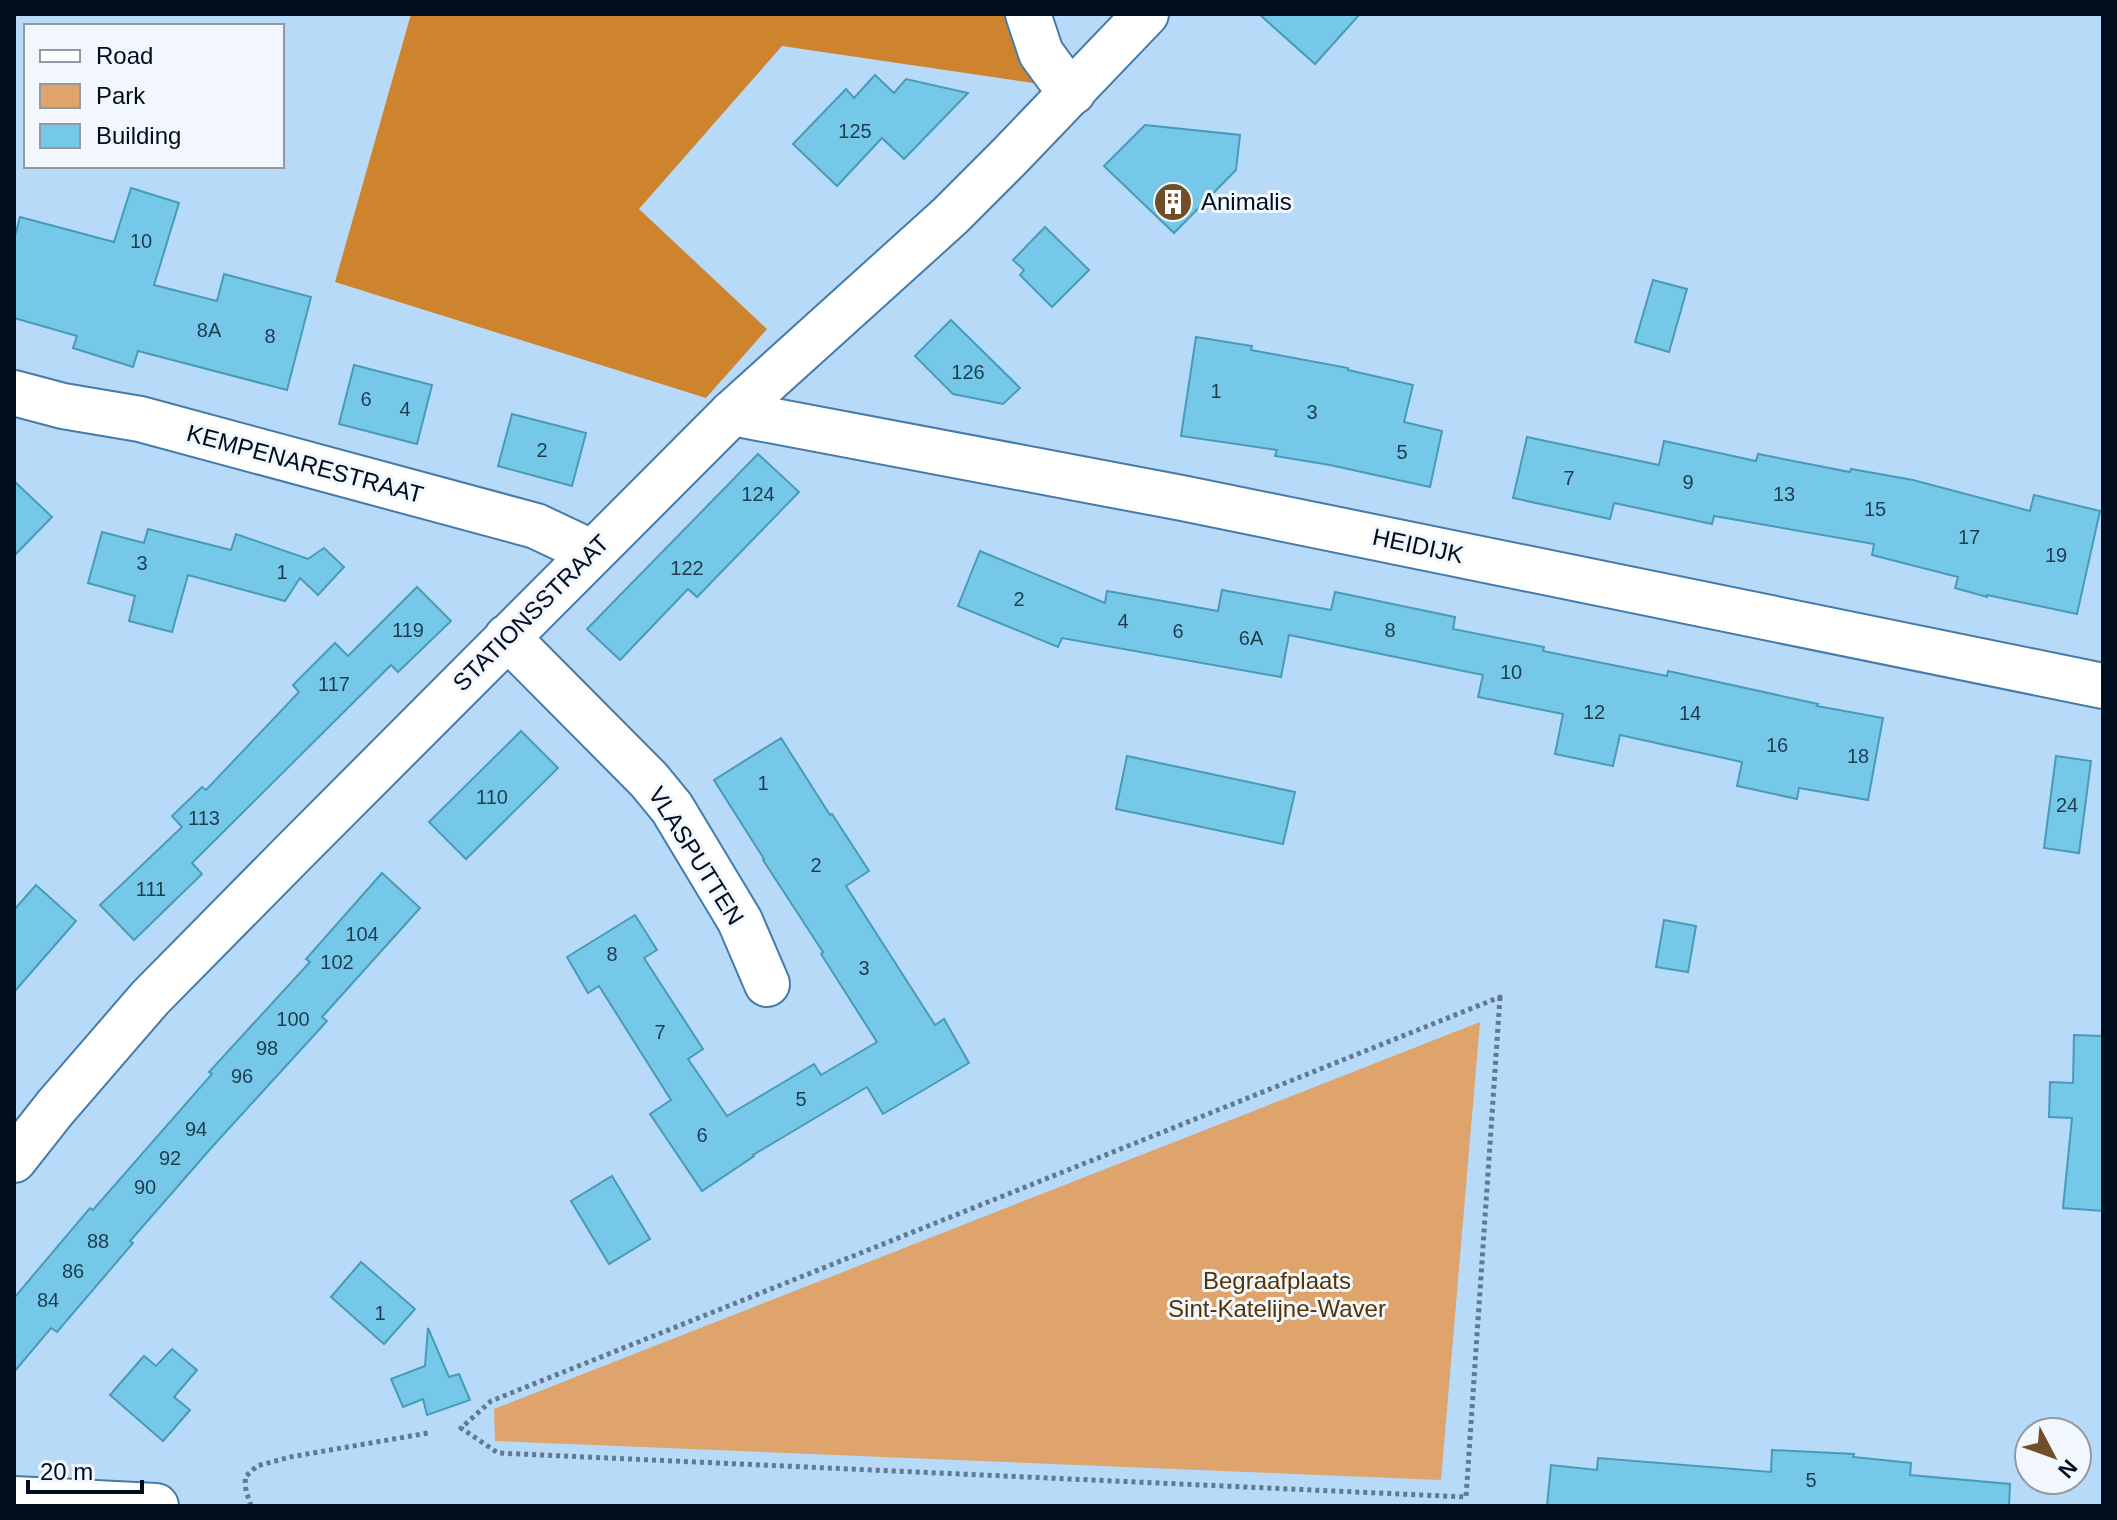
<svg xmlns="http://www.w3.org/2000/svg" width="2117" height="1520" viewBox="0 0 2117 1520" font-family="Helvetica,sans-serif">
<rect width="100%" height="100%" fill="#b7daf8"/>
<path fill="#dea46b" d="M 1480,1022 L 1441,1480 L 495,1441 L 494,1409 Z"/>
<path fill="#ce842e" d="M 411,14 L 1031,14 L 1033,83 L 782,46 L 639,209 L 767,329 L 706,398 L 335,282 Z"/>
<g fill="#76c8e8" stroke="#479bb9" stroke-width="2">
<path d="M 1259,14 L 1360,14 L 1315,64 Z"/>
<path d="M 875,75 L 894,93 L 906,79 L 968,93 L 904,159 L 882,138 L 837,186 L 793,144 L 846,89 L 854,98 Z"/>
<path d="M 1145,125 L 1240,135 L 1236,170 L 1174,233 L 1104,166 Z"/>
<path d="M 131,188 L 179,203 L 154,285 L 217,301 L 224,274 L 311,297 L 287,390 L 138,351 L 133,367 L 73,348 L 77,336 L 14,318 L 14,240 L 20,217 L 114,242 Z"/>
<path d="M 1045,227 L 1089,270 L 1052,307 L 1020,275 L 1024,270 L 1013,260 Z"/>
<path d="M 1653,280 L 1687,289 L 1669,352 L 1635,342 Z"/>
<path d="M 951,320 L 1020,388 L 1003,404 L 953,394 L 915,356 Z"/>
<path d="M 1196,337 L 1252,346 L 1251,350 L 1348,368 L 1348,370 L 1413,385 L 1404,422 L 1442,431 L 1430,487 L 1330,465 L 1275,456 L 1277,450 L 1181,436 Z"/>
<path d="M 354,365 L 432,385 L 417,444 L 339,424 Z"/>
<path d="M 512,414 L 586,433 L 572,486 L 498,466 Z"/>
<path d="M 1527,437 L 1659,465 L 1664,441 L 1756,461 L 1758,454 L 1850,472 L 1851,469 L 1913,480 L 2030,511 L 2034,495 L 2100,511 L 2077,614 L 1987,595 L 1987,597 L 1955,588 L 1958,577 L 1872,555 L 1874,544 L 1714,516 L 1712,524 L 1614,503 L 1610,519 L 1513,498 Z"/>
<path d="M 758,454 L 799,492 L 697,597 L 688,589 L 620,660 L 587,629 Z"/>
<path d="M 14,481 L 52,517 L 14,556 Z"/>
<path d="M 148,529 L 231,550 L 236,534 L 308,559 L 324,548 L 344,567 L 318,595 L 300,578 L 285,601 L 188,575 L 172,632 L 129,621 L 135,596 L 88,583 L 102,532 L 144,543 Z"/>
<path d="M 980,551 L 1105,603 L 1107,591 L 1218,611 L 1222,590 L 1331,610 L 1335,592 L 1455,617 L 1453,629 L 1544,647 L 1543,651 L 1667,676 L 1668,671 L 1818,704 L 1817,706 L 1883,718 L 1868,800 L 1799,788 L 1797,799 L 1737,786 L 1742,762 L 1620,735 L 1613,766 L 1555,754 L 1563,714 L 1478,697 L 1483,675 L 1289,635 L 1281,677 L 1062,638 L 1058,647 L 958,606 Z"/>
<path d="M 417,587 L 451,621 L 398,672 L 391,665 L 192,863 L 202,874 L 134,940 L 100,905 L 182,827 L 172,816 L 202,787 L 206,790 L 299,692 L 293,685 L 335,643 L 348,656 Z"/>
<path d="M 521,731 L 558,768 L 466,859 L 429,822 Z"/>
<path d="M 781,738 L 830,815 L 832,814 L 869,871 L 846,886 L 935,1025 L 944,1019 L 969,1063 L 883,1114 L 867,1087 L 753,1155 L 754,1156 L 702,1191 L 650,1114 L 671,1100 L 599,986 L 588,993 L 567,957 L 635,915 L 657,950 L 644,958 L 703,1049 L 688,1059 L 727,1116 L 814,1064 L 821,1075 L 877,1042 L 821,954 L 823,952 L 763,860 L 764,859 L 714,780 Z"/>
<path d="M 1127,756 L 1295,792 L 1283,844 L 1116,809 Z"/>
<path d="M 2056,756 L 2091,761 L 2079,853 L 2044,848 Z"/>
<path d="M 382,873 L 420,908 L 322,1017 L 327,1021 L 212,1147 L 130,1241 L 133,1243 L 57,1332 L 51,1328 L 14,1372 L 14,1298 L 90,1208 L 93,1210 L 212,1074 L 209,1072 L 310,962 L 306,959 Z"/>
<path d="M 36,885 L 76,921 L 14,992 L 14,910 Z"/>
<path d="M 1664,920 L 1696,926 L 1688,972 L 1656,967 Z"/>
<path d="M 2074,1035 L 2103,1036 L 2103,1211 L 2063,1208 L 2072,1118 L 2049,1117 L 2050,1082 L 2073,1083 Z"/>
<path d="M 612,1176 L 650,1239 L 609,1264 L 571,1201 Z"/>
<path d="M 361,1262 L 415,1309 L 384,1344 L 331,1297 Z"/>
<path d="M 428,1328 L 449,1377 L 459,1374 L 470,1400 L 427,1415 L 423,1399 L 403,1407 L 391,1379 L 425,1366 Z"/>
<path d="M 172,1349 L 197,1370 L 174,1397 L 190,1410 L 163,1441 L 110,1395 L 144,1356 L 156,1366 Z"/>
<path d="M 1772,1450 L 1854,1454 L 1853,1457 L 1911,1463 L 1910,1475 L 2010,1484 L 2009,1506 L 1547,1506 L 1551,1465 L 1597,1470 L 1598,1458 L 1771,1472 Z"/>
</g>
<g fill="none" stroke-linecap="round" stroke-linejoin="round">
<g stroke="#447ba9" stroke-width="48">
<g id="minor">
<path d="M 1028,14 L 1041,53 L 1057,75 L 1073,92"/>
<path d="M 14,393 L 63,406 L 140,419 L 536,526 L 591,552"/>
<path d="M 732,413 L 1182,498 L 2103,686"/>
<path d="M 507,637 L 649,780 L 672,808 L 740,921 L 767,984"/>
<path d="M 14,1499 L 156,1506"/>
</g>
</g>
<g stroke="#447ba9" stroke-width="48">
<path id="tertiary" d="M 14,1160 L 55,1108 L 150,998 L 294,852 L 732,413 L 950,216 L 1010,156 L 1146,14"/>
</g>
<g stroke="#617a92" stroke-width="5" stroke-dasharray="4 4" stroke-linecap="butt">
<path d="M 1500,997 L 1466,1497 L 498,1453 L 461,1428 L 491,1401 Z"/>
<path d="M 251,1506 L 246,1491 L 245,1477 L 257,1466 L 290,1457 L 428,1433"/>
</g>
<use href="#minor" stroke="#fff" stroke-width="44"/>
<use href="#tertiary" stroke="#fff" stroke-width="44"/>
</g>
<defs>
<g id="building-disc" transform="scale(2)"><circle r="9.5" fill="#724e28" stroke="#f1f7fc"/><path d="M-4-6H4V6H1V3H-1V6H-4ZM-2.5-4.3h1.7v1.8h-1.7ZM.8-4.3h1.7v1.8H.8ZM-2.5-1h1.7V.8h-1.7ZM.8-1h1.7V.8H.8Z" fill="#fff"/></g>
</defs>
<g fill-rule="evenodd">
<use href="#building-disc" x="1173" y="202"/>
</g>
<g text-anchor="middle" stroke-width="6" stroke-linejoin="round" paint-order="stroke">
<g font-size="20" fill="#1e3c50">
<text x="855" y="138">125</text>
<text x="141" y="248">10</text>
<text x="209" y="337">8A</text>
<text x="270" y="343">8</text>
<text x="968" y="379">126</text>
<text x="1216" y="398">1</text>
<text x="366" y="406">6</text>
<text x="405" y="416">4</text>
<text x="1312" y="419">3</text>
<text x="542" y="457">2</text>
<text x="1402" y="459">5</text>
<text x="1569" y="485">7</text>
<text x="1688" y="489">9</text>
<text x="758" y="501">124</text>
<text x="1784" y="501">13</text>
<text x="1875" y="516">15</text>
<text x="1969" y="544">17</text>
<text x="2056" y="562">19</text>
<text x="142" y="570">3</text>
<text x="687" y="575">122</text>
<text x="282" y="579">1</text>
<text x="1019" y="606">2</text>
<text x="1123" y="628">4</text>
<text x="408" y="637">119</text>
<text x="1390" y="637">8</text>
<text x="1178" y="638">6</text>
<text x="1251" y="645">6A</text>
<text x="1511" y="679">10</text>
<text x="334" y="691">117</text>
<text x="1594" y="719">12</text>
<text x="1690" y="720">14</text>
<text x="1777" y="752">16</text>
<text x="1858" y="763">18</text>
<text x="763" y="790">1</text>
<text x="492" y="804">110</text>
<text x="2067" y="812">24</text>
<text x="204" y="825">113</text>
<text x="816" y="872">2</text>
<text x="151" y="896">111</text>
<text x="362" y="941">104</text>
<text x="612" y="961">8</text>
<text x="337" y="969">102</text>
<text x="864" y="975">3</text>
<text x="293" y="1026">100</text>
<text x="660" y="1039">7</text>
<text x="267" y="1055">98</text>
<text x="242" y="1083">96</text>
<text x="801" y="1106">5</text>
<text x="196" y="1136">94</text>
<text x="702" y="1142">6</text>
<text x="170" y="1165">92</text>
<text x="145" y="1194">90</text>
<text x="98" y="1248">88</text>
<text x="73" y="1278">86</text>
<text x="48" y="1307">84</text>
<text x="380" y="1320">1</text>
<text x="1811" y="1487">5</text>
</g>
<g font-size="24" fill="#000d1e" stroke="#f1f7fc" text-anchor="start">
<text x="1201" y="210">Animalis</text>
</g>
<g font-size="24" fill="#000d1e" stroke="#f1f7fc">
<text transform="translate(305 464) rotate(15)" y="8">KEMPENARESTRAAT</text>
<text transform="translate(1418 546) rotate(12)" y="8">HEIDIJK</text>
<text transform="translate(531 613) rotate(-45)" y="8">STATIONSSTRAAT</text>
<text transform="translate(696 856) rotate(58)" y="8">VLASPUTTEN</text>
</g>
<g font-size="24" fill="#573202" stroke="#f1f7fc">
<text x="1277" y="1289">Begraafplaats<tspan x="1277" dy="28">Sint-Katelijne-Waver</tspan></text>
</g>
</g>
<rect width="2117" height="1520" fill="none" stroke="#000d1e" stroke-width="32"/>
<rect x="24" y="24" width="260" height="144" fill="#f1f7fc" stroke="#9199a3" stroke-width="2"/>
<rect x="40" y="50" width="40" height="12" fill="#ffffff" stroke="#9199a3" stroke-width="2"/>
<text x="96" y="64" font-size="24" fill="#000d1e">Road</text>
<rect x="40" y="84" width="40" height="24" fill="#dea46b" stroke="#9199a3" stroke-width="2"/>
<text x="96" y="104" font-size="24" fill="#000d1e">Park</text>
<rect x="40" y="124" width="40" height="24" fill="#76c8e8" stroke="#9199a3" stroke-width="2"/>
<text x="96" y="144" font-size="24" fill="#000d1e">Building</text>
<g transform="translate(2053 1456) rotate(131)"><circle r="38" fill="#f1f7fc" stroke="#9199a3" stroke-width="2"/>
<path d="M0-6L14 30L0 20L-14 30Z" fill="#724e28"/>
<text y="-12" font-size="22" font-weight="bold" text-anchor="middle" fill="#000d1e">N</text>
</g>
<path d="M28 1480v12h114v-12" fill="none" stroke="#000d1e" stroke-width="4"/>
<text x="40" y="1480" font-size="24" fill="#000d1e" stroke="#f1f7fc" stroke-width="6" paint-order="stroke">20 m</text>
</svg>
